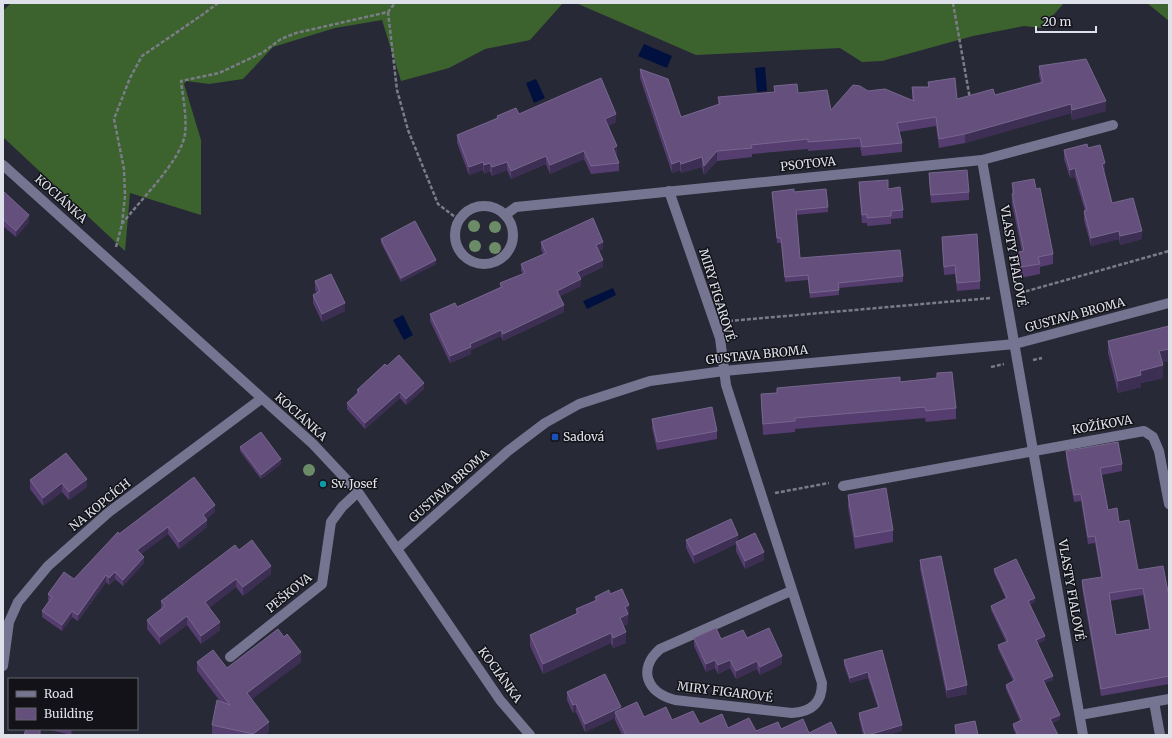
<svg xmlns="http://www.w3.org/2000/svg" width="1172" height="738" viewBox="0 0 1172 738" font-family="Merriweather,serif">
<rect width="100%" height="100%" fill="#282936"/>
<g fill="#3c632d">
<path d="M 11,3 L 563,3 L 530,40 L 485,49 L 449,68 L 401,81 L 382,20 L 335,28 L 273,47 L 243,79 L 209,84 L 186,81 L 184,84 L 201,140 L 201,215 L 130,193 L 125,251 L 3,137 L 3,11 Z"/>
<path d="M 576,3 L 1064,3 L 1042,28 L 1024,26 L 973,36 L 882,61 L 862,62 L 840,48 L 696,55 Z"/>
<path d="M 1147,3 L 1169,3 L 1169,21 Z"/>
</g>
<g fill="#00103f">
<path d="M 644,44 L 672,56 L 667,68 L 638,56 Z"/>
<path d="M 765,67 L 767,91 L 757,92 L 755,68 Z"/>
<path d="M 536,79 L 545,98 L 534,103 L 526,83 Z"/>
<path d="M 613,288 L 616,295 L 587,309 L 583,301 Z"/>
<path d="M 403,315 L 413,335 L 404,340 L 393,320 Z"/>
</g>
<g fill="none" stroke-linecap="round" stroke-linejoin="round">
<g stroke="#7a7c87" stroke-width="2.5" stroke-dasharray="4 2" stroke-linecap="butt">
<path d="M 953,3 L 970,99"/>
<path d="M 388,12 L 397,90 L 408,130 L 438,204 L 459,220"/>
<path d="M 122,224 C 140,200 181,161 185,134 C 187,116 183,98 181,81 L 219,73 L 262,53 L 281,39 L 296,33 L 388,12 L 395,3"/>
<path d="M 116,247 L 122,224 L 125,196 L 124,169 L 114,119 L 130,78 L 142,56 L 202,15 L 218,3"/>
<path d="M 1020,293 L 1169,251"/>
<path d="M 729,321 L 991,298"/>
<path d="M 1033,360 L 1042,358"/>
<path d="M 991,367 L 1004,364"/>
<path d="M 775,493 L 829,483"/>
</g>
<g stroke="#757591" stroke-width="10">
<path d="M 982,160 L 1083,735"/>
<path d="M 3,165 L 313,444 L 358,492 L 500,700 L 530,735"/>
<path d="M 669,191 L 720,338 L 726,385 L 822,683 C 822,703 811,712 792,713 L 675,700 C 647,693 637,669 660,649 L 791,591"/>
<circle cx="484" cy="235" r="29"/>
<path d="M 505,215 L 516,207 L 982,160 L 1113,125"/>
<path d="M 843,486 L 1144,431 L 1153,437 L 1159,451 L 1169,504"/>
<path d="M 397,549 L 508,451 L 545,423 L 579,404 L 650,381 L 724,371 L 1015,344 L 1169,303"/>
<path d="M 230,657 L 322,584 L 331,522 L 342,507 L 358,492"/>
<path d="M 3,666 L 9,622 L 18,602 L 48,566 L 109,512 L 261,399"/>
<path d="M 1154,702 L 1160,735"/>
<path d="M 1080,715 L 1169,699"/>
</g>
</g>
<g fill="#6b8c66">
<circle cx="474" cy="226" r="6"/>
<circle cx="495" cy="227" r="6"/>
<circle cx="475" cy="246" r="6"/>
<circle cx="495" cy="248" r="6"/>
<circle cx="309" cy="470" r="6"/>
</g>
<g fill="#553d70" fill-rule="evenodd">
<path d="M 1039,66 L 1106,111 L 1072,120 L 1071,113 L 965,143 L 939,148 L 936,126 L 899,132 L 902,143 L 902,152 L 862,156 L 860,147 L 808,151 L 808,149 L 752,154 L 752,157 L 717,161 L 704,175 L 702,167 L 681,173 L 680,170 L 672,173 L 640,78 L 640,69 L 681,117 L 718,104 L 718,97 L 774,92 L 774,86 L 798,93 L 831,110 L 868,91 L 912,100 L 912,87 L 928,87 L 928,82 L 957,99 L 995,95 L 1041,83 L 1039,75 Z"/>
<path d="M 519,114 L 616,122 L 608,126 L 617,155 L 616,155 L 619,163 L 619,171 L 591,174 L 584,159 L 550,174 L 546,164 L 511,179 L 507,170 L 492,176 L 490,171 L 484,174 L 483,170 L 469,175 L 457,143 L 457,135 L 497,118 L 497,116 Z"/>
<path d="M 1088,148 L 1105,171 L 1104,171 L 1112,203 L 1142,239 L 1120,245 L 1119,239 L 1091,246 L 1084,220 L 1084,211 L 1085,211 L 1075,177 L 1070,178 L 1064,159 L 1064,150 Z"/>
<path d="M 929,173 L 969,192 L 969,200 L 931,203 L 929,182 Z"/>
<path d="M 859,182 L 888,189 L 903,210 L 903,218 L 891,219 L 891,224 L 867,226 L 867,223 L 862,223 L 859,191 Z"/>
<path d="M 1012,183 L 1036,189 L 1053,254 L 1053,264 L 1040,267 L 1040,274 L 1020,278 L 1018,263 L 1018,252 L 1022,252 L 1012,204 Z"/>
<path d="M 3,191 L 29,222 L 16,237 L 3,226 Z"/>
<path d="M 772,192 L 794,192 L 828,207 L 828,212 L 796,215 L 800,258 L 903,276 L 903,282 L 839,288 L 839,295 L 810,298 L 808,280 L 785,282 L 781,243 L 777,243 Z"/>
<path d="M 942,237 L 980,281 L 980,289 L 957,291 L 955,274 L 944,275 L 942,245 Z"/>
<path d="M 381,239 L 436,264 L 401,282 L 381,243 Z"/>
<path d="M 541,242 L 603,249 L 599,251 L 603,267 L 580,278 L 581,286 L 560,296 L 564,312 L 503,341 L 501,336 L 471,350 L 471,354 L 450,363 L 430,321 L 430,314 L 457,307 L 500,287 L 500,283 L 523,274 L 521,271 L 521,264 L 543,254 L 541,249 Z"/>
<path d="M 315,281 L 345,311 L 322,322 L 313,303 L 313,295 L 317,293 L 315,290 Z"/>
<path d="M 1169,326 L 1169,361 L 1162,362 L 1163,378 L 1141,383 L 1141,387 L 1118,393 L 1108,353 L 1108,341 Z"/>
<path d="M 387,366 L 424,389 L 406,405 L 400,398 L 365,429 L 347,409 L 347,403 L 357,393 L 357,390 Z"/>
<path d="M 937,373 L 956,408 L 956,419 L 926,422 L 925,418 L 795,429 L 795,432 L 763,435 L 761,405 L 761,394 L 937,378 Z"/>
<path d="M 652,419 L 717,431 L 717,439 L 657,450 L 652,428 Z"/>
<path d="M 240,447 L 281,464 L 261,479 L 240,451 Z"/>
<path d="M 1066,451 L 1122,464 L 1122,471 L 1102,475 L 1108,510 L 1119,522 L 1138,570 L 1169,597 L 1169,684 L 1101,696 L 1082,588 L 1082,580 L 1101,577 L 1095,543 L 1088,544 L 1081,501 L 1074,502 L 1066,458 ZM 1143,595 L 1149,629 L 1116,635 L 1110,601 Z"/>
<path d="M 87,479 L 87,487 L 69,500 L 62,492 L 43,506 L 30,489 L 30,480 Z"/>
<path d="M 848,495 L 893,530 L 893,542 L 855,549 L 848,507 Z"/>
<path d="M 215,512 L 206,519 L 207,527 L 179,549 L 168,534 L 141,554 L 144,563 L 123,586 L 115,579 L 109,585 L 106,582 L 78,621 L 72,617 L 62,631 L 42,617 L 42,611 L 49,601 L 48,600 L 48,594 L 74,579 L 119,534 Z"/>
<path d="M 686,540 L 738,541 L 764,560 L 745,569 L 736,551 L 736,544 L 694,564 L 686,548 Z"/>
<path d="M 239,550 L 271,574 L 243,596 L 236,587 L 209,608 L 220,630 L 201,644 L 187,625 L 160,645 L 147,629 L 147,620 L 161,609 L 161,601 Z"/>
<path d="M 920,560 L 967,694 L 947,698 L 920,569 Z"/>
<path d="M 994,569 L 1035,602 L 1030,604 L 1045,640 L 1037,644 L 1053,680 L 1045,683 L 1060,719 L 1052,723 L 1058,735 L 1016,735 L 1013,728 L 1013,724 L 1020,721 L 1006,689 L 1006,685 L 1013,681 L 998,649 L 998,645 L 1006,642 L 991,610 L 991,606 L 1006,599 L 994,573 Z"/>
<path d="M 610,594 L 629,615 L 628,616 L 628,624 L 623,626 L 626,643 L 613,648 L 611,643 L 543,674 L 530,646 L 530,635 L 576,614 L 576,609 L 595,601 L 595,597 Z"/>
<path d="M 694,638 L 721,639 L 747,638 L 782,664 L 760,675 L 757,669 L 736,679 L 730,668 L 718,674 L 715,668 L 706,672 L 694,646 Z"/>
<path d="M 882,650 L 902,731 L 887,735 L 863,735 L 859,718 L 859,713 L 878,708 L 868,678 L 850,683 L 844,665 L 844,660 Z"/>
<path d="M 197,662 L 227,668 L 301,662 L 251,699 L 269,732 L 264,735 L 212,735 L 212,725 L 220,701 L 197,671 Z"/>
<path d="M 567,692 L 644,717 L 672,720 L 756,731 L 781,729 L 809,733 L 837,735 L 622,735 L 615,720 L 615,718 L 585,732 L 576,712 L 573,713 L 567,700 Z"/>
<path d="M 955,725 L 978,735 L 955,735 Z"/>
<path d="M 46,729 L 73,729 L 71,735 Z"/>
</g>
<g fill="#3d2e53">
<path d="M 1106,101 L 1106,111 L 1072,120 L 1072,110 Z"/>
<path d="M 1071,104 L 1071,113 L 965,143 L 965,134 Z"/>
<path d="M 616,114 L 616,122 L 605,127 L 605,119 Z"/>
<path d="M 617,146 L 617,155 L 613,157 L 613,148 Z"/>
<path d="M 584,151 L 584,159 L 550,174 L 550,165 Z"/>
<path d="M 717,151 L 717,161 L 704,175 L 704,166 Z"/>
<path d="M 546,156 L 546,164 L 511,179 L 511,171 Z"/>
<path d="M 702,157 L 702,167 L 681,173 L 681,164 Z"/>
<path d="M 680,161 L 680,170 L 672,173 L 672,164 Z"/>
<path d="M 483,162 L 483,170 L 469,175 L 469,167 Z"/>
<path d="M 507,162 L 507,170 L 492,176 L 492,167 Z"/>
<path d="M 490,163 L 490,171 L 484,174 L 484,165 Z"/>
<path d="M 1105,163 L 1105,171 L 1102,172 L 1102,164 Z"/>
<path d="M 1075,168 L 1075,177 L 1070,178 L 1070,170 Z"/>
<path d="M 29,215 L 29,222 L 16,237 L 16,231 Z"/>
<path d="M 1119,231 L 1119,239 L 1091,246 L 1091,238 Z"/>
<path d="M 1142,231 L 1142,239 L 1120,245 L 1120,236 Z"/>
<path d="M 603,242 L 603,249 L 596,252 L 596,245 Z"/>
<path d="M 436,260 L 436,264 L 401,282 L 401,278 Z"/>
<path d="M 603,260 L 603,267 L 577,279 L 577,272 Z"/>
<path d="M 581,279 L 581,286 L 557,298 L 557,291 Z"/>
<path d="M 345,303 L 345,311 L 322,322 L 322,314 Z"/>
<path d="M 564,305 L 564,312 L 503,341 L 503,334 Z"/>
<path d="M 501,330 L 501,336 L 471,350 L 471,354 L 450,363 L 450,356 L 470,344 Z"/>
<path d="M 1169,349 L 1169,361 L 1159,363 L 1159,351 Z"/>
<path d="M 1163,365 L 1163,378 L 1141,383 L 1141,387 L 1118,393 L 1118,381 L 1140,371 Z"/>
<path d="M 424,383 L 424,389 L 406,405 L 406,399 Z"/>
<path d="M 400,392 L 400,398 L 365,429 L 365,423 Z"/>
<path d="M 281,459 L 281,464 L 261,479 L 261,475 Z"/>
<path d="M 87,479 L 87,487 L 69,500 L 69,492 Z"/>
<path d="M 62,483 L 62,492 L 43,506 L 43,498 Z"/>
<path d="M 215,505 L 215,512 L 203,521 L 203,515 Z"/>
<path d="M 207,520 L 207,527 L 179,549 L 179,542 Z"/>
<path d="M 168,527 L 168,534 L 137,557 L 137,550 Z"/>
<path d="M 738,535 L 738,543 L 736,542 L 736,544 L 694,564 L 694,555 Z"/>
<path d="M 764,552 L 764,560 L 745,569 L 745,561 Z"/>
<path d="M 144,557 L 144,563 L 123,586 L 123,580 Z"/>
<path d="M 271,566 L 271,574 L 243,596 L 243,587 Z"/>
<path d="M 115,572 L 115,579 L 109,585 L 109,578 Z"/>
<path d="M 106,575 L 106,582 L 78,621 L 78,615 Z"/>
<path d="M 236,579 L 236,587 L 205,611 L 205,602 Z"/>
<path d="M 1035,598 L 1035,602 L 1028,605 L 1028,601 Z"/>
<path d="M 629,605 L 628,624 L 620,628 L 620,618 L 625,607 Z"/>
<path d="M 72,611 L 72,617 L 62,631 L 62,625 Z"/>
<path d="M 187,616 L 187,625 L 160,645 L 160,637 Z"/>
<path d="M 220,622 L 220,630 L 201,644 L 201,636 Z"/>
<path d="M 626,632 L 626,643 L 613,648 L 613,638 Z"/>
<path d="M 611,633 L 611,643 L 543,674 L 543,664 Z"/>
<path d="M 1045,636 L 1045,640 L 1036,645 L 1036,640 Z"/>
<path d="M 301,652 L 301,662 L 247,703 L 247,693 Z"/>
<path d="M 782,656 L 782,664 L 760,675 L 760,667 Z"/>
<path d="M 715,660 L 715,668 L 706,672 L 706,664 Z"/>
<path d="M 730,660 L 730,668 L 718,674 L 718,665 Z"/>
<path d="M 757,661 L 757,669 L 736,679 L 736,671 Z"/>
<path d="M 868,672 L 868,678 L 850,683 L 850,678 Z"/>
<path d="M 1053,676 L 1053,680 L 1043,684 L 1043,680 Z"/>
<path d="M 967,685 L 967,694 L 947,698 L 947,690 Z"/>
<path d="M 576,704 L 576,712 L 573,713 L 573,705 Z"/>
<path d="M 621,707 L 621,716 L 615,712 L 615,718 L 585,732 L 585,724 Z"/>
<path d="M 1060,715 L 1060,719 L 1050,723 L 1050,719 Z"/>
<path d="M 269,722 L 269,732 L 264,735 L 253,735 L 253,734 Z"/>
<path d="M 902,725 L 902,731 L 887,735 L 868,735 Z"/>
<path d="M 71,729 L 73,729 L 71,735 Z"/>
</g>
<g fill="#644f7d" stroke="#77668e" fill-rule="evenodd">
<path d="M 1086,59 L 1106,101 L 1072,110 L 1071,104 L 965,134 L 939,139 L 936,117 L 897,123 L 902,143 L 862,147 L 860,138 L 808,142 L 808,139 L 751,145 L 752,148 L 717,151 L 704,166 L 702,157 L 681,164 L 680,161 L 672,164 L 640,69 L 668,79 L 681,117 L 720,104 L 718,97 L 775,92 L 774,86 L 797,84 L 798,93 L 827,90 L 831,110 L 853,85 L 860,86 L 868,91 L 885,89 L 914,101 L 912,87 L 929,87 L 928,82 L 955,78 L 957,99 L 993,89 L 995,95 L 1043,82 L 1039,66 Z"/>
<path d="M 601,78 L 616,114 L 605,119 L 617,146 L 613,148 L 619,163 L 591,166 L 584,151 L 550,165 L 546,156 L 511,171 L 507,162 L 492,167 L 490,163 L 484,165 L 483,162 L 469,167 L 457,135 L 498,118 L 497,116 L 516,108 L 519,114 Z"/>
<path d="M 1087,144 L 1088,148 L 1100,145 L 1105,163 L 1102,164 L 1112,203 L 1133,198 L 1142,231 L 1120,236 L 1119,231 L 1091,238 L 1084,211 L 1087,210 L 1075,168 L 1070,170 L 1064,150 Z"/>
<path d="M 967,170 L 969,192 L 931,195 L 929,173 Z"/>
<path d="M 1034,179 L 1036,189 L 1040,188 L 1053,254 L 1038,257 L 1040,264 L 1020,267 L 1018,252 L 1024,251 L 1012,194 L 1014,193 L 1012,183 Z"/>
<path d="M 888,180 L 888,189 L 900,187 L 903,210 L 891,211 L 891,216 L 867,218 L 867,214 L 862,215 L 859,182 Z"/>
<path d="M 794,189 L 794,192 L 826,189 L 828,207 L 796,210 L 800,258 L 900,250 L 903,276 L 838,283 L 839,290 L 810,293 L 808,275 L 785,277 L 781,238 L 777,238 L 772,192 Z"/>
<path d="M 3,191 L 29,215 L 16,231 L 3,219 Z"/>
<path d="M 593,218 L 603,242 L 596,245 L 603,260 L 577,272 L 581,279 L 557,291 L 564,305 L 503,334 L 501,330 L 470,344 L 471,347 L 450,356 L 430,314 L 455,303 L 457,307 L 502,287 L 500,283 L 525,273 L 521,264 L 546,253 L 541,242 Z"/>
<path d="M 415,221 L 436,260 L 401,278 L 381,239 Z"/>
<path d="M 977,234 L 980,281 L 957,283 L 955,265 L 944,267 L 942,237 Z"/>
<path d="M 331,274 L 345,303 L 322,314 L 313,295 L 320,291 L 315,281 Z"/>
<path d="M 1169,326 L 1169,349 L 1159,351 L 1163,365 L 1140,371 L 1141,375 L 1118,381 L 1108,341 Z"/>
<path d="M 399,355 L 424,383 L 406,399 L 400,392 L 365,423 L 347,403 L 359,392 L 357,390 L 385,364 L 387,366 Z"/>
<path d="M 952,372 L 956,408 L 926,411 L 925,407 L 795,418 L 795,421 L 763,424 L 761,394 L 777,393 L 777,388 L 900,377 L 900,382 L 937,378 L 937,373 Z"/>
<path d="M 712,407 L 717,431 L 657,442 L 652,419 Z"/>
<path d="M 261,432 L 281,459 L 261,475 L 240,447 Z"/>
<path d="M 1118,442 L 1122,464 L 1100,468 L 1108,510 L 1117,508 L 1119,522 L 1129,520 L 1138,570 L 1163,566 L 1169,597 L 1169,676 L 1101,689 L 1082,580 L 1102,577 L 1095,536 L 1088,537 L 1081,494 L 1074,495 L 1066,451 ZM 1143,588 L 1150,629 L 1116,635 L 1109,593 Z"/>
<path d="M 66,453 L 87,479 L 69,492 L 62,483 L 43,498 L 30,480 Z"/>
<path d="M 194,477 L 215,505 L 203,515 L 207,520 L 179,542 L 168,527 L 137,550 L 144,557 L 123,580 L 115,572 L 109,578 L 106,575 L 78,615 L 72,611 L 62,625 L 42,611 L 52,597 L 48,594 L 64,572 L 74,579 L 118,532 L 119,534 Z"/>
<path d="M 886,488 L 893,530 L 855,537 L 848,495 Z"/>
<path d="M 731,519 L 738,535 L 694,555 L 686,540 Z"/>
<path d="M 755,533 L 764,552 L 745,561 L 736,542 Z"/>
<path d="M 252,540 L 271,566 L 243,587 L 236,579 L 205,602 L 220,622 L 201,636 L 187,616 L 160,637 L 147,620 L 165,606 L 161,601 L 235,545 L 239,550 Z"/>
<path d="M 941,556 L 967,685 L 947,690 L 920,560 Z"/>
<path d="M 1016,559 L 1035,598 L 1028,601 L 1045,636 L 1036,640 L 1053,676 L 1043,680 L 1060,715 L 1050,719 L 1058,735 L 1018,735 L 1013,724 L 1022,720 L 1006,685 L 1015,680 L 998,645 L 1008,641 L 991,606 L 1007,598 L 994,569 Z"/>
<path d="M 622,589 L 629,605 L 625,607 L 628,614 L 620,618 L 626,632 L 613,638 L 611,633 L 543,664 L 530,635 L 578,613 L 576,609 L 597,600 L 595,597 L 609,590 L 610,594 Z"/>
<path d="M 716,628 L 721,639 L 743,630 L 747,638 L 769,628 L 782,656 L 760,667 L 757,661 L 736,671 L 730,660 L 718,665 L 715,660 L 706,664 L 694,638 Z"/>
<path d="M 278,629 L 284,637 L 287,634 L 301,652 L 247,693 L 269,722 L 253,734 L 212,725 L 217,700 L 230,705 L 197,662 L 213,650 L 227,668 Z"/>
<path d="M 882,650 L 902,725 L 868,735 L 865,735 L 859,713 L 879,707 L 868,672 L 850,678 L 844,660 Z"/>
<path d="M 605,674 L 621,707 L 585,724 L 576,704 L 573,705 L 567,692 Z"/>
<path d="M 637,702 L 644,717 L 666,707 L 672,720 L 693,711 L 700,724 L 722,714 L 728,728 L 749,718 L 756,731 L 778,722 L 781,729 L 803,719 L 809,733 L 831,722 L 837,735 L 626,735 L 615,712 Z"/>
<path d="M 975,721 L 978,735 L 956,735 L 955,725 Z"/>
<path d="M 26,729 L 40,729 L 40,735 L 24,735 Z"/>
</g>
<rect fill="#1a4fb4" stroke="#121218" stroke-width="1.5" x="551" y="433" width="8" height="8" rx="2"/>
<circle fill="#0f9aa8" stroke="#121218" stroke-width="1.5" cx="323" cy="484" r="4"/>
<g text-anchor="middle" stroke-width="3" stroke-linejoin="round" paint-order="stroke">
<g font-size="12" fill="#dfe1ea" stroke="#121218">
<text transform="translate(808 164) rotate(-6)" y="4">PSOTOVA</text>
<text transform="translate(61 199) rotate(42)" y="4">KOCIÁNKA</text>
<text transform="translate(1013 256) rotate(80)" y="4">VLASTY FIALOVÉ</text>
<text transform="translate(717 295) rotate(73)" y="4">MIRY FIGAROVÉ</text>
<text transform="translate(1075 315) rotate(-15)" y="4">GUSTAVA BROMA</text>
<text transform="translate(757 355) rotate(-6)" y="4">GUSTAVA BROMA</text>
<text transform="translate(301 417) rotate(42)" y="4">KOCIÁNKA</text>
<text transform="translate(1102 425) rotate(-10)" y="4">KOŽÍKOVA</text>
<text transform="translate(449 486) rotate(-42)" y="4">GUSTAVA BROMA</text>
<text transform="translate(100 505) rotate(-39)" y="4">NA KOPCÍCH</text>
<text transform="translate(1071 590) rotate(80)" y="4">VLASTY FIALOVÉ</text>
<text transform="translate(289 593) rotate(-39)" y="4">PEŠKOVA</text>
<text transform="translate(500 675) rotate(54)" y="4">KOCIÁNKA</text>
<text transform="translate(725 692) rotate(7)" y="4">MIRY FIGAROVÉ</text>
</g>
<g font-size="12" fill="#dfe1ea" stroke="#121218" text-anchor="start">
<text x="563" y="441">Sadová</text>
<text x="331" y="488">Sv. Josef</text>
</g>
</g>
<rect width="1172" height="738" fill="none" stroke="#dfe1ea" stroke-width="8"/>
<rect x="8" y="678" width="130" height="52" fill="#121218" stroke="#64656c"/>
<rect x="16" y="691" width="20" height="6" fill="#757591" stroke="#64656c"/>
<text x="44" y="698" font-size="12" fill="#dfe1ea">Road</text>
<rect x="16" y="708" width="20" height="12" fill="#644f7d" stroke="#64656c"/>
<text x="44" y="718" font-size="12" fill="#dfe1ea">Building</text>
<path d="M1036 26v6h60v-6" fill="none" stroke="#dfe1ea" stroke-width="2"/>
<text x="1042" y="26" font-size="12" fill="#dfe1ea" stroke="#121218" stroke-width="3" paint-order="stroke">20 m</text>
</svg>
